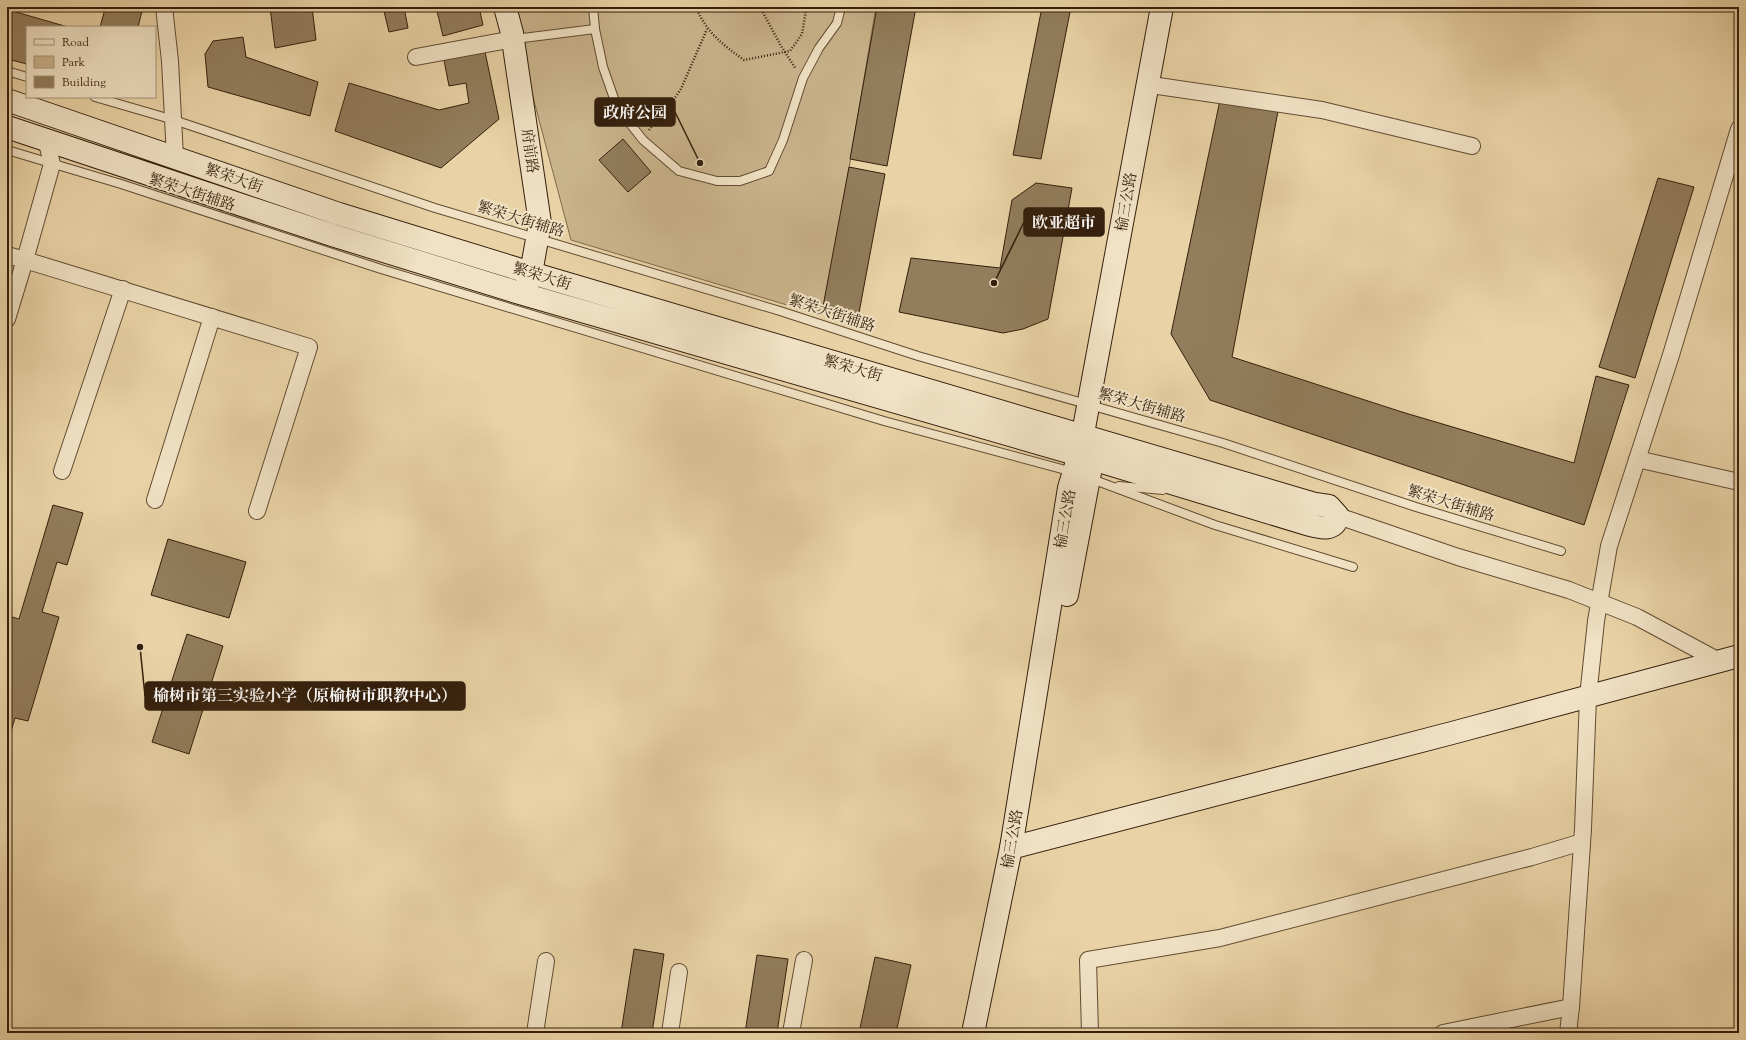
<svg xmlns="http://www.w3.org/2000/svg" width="1746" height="1040" viewBox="0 0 1746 1040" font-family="'Sorts Mill Goudy','Noto Serif SC',serif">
<rect width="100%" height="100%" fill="#e9d3a6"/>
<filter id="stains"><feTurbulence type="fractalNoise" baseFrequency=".005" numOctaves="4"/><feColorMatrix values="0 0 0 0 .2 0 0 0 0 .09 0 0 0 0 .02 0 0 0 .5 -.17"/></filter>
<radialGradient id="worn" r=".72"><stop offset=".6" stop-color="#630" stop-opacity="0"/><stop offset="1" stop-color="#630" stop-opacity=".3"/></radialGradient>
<path fill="#cab48c" stroke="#7f6a4c" d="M 509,7 L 876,7 L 825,312 L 787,305 L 571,240 Z"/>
<g fill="#927d5c" stroke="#341f0c">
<path d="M 110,7 L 139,7 L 142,11 L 138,27 L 100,27 L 105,9 Z"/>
<path d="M 270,7 L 312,7 L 316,40 L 275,48 Z"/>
<path d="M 383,7 L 404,7 L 408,28 L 389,32 Z"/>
<path d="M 436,7 L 479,7 L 483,25 L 443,36 Z"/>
<path d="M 877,7 L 916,7 L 887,166 L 850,159 Z"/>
<path d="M 1042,7 L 1071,7 L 1041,159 L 1013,155 Z"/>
<path d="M 9,10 L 68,27 L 27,27 L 27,64 L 7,59 L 7,17 Z"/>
<path d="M 243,37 L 246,57 L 318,82 L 310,116 L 208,87 L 205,54 L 213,41 Z"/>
<path d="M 484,47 L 499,119 L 441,168 L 335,131 L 349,83 L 439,110 L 469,103 L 466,83 L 449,86 L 443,55 Z"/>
<path d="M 1220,100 L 1278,111 L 1232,357 L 1402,412 L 1574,463 L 1596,376 L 1629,385 L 1584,525 L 1210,400 L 1171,334 Z"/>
<path d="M 623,139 L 651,172 L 628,192 L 599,160 Z"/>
<path d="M 849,167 L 885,174 L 858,318 L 822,312 Z"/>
<path d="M 1658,178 L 1694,187 L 1635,378 L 1599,367 Z"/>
<path d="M 1036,183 L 1072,188 L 1048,319 L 1023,329 L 1003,333 L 899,312 L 911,258 L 1000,268 L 1012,200 Z"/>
<path d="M 53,505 L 83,513 L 67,565 L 57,562 L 42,612 L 59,617 L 28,721 L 15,718 L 7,745 L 7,632 L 12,617 L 19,619 Z"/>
<path d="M 168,539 L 246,562 L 229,618 L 151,595 Z"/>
<path d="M 187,634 L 223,646 L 189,754 L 152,742 Z"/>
<path d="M 7,756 L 12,757 L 7,773 Z"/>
<path d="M 634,949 L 664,954 L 652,1033 L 621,1033 Z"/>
<path d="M 757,955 L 788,959 L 777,1033 L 745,1033 Z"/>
<path d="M 875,957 L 911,965 L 896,1033 L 859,1033 Z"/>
</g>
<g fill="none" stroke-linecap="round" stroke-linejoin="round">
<g stroke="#614c32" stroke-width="10">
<g id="lane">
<path d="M 593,7 L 595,29 L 603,67 L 617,107 L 643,140 L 679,171 L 717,181 L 740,181 L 769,171 L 783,140 L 803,78 L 819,48 L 837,23 L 841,7"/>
<path d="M 515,39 L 595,29"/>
<path d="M 7,71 L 27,77"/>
<path d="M 95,97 L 174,120 L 435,208 L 780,311 L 918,356 L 1223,443 L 1416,507 L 1561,551"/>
<path d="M 7,150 L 121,184 L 381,269 L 884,421 L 1073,472"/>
<path d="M 1089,478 L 1215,525 L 1353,567"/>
<path d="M 1119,486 L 1163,490"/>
</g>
</g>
<g stroke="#614c32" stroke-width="18">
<g id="street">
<path d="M 164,7 L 170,61 L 175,157"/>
<path d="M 416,57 L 513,39"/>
<path d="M 1158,86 L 1322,110 L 1472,146"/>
<path d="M 46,139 L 52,164 L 25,260 L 309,347 L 257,511"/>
<path d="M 7,255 L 25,260 L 7,319"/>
<path d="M 1637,459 L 1739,482"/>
<path d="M 62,471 L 123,289"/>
<path d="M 155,500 L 212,317"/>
<path d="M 1338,516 L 1458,557 L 1569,590 L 1637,617 L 1719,661"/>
<path d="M 535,1033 L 546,961"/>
<path d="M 670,1033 L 679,972"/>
<path d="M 791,1033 L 804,960"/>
<path d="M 1090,1033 L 1088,960 L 1220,938 L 1532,857 L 1582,842"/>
<path d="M 1443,1033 L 1571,1007"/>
<path d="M 1568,1033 L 1571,1007 L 1583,829 L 1588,697 L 1596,621 L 1609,546 L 1671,355 L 1739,129"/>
</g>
</g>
<g stroke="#341f0c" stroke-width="24">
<g id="secondary">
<path d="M 505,7 L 512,33 L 540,223 L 531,273 L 526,287"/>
<path d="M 7,100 L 339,214 L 531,273 L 1315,504 L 1329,506 L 1338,516 C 1335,531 1321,528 1310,525 L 1079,455 L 523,294 L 332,235 L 7,127"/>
<path d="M 1067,595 L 1095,446"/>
<path d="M 1011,848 L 1452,733 L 1739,656"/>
<path d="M 973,1033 L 1011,848 L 1069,488 L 1079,455 L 1162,7"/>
</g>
</g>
<g stroke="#341f0c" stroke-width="2.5" stroke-dasharray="1 2" stroke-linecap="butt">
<path d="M 696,7 C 706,32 723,45 744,60 L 790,51 L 802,34 L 806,10 L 805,7"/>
<path d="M 760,7 L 781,46 L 796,69"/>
<path d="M 649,130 L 670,105 L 681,89 L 707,29"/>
</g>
<use href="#lane" stroke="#f1e2c5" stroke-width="8"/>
<use href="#street" stroke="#f1e2c5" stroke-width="16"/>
<use href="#secondary" stroke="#f1e2c5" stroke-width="22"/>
</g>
<g text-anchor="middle" stroke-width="4" stroke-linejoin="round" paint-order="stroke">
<g font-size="15" fill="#341f0c" stroke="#f1e2c5">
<text transform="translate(530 151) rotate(82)" y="5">府前路</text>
<text transform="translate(234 178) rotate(19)" y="5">繁荣大街</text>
<text transform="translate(192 192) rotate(18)" y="5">繁荣大街辅路</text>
<text transform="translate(1126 202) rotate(-80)" y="5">榆三公路</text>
<text transform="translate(521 219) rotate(17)" y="5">繁荣大街辅路</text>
<text transform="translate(542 276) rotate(17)" y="5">繁荣大街</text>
<text transform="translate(832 313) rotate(18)" y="5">繁荣大街辅路</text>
<text transform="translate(853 368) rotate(16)" y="5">繁荣大街</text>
<text transform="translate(1142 405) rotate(16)" y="5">繁荣大街辅路</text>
<text transform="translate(1451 503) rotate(17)" y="5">繁荣大街辅路</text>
<text transform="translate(1065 519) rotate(-80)" y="5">榆三公路</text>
<text transform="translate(1012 839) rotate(-80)" y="5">榆三公路</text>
</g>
</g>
<path fill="none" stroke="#341f0c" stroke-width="1.5" d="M700 163L675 112M994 283L1024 222M140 647L145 696"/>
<g fill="#341f0c" stroke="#f1e2c5" stroke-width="1.5">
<circle cx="700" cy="163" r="4"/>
<circle cx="994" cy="283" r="4"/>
<circle cx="140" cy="647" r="4"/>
</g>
<g fill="#341f0c" stroke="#341f0c" stroke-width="1.5">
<rect x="595" y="98" width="80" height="28" rx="4"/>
<rect x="1024" y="208" width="80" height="28" rx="4"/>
<rect x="145" y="682" width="320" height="28" rx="4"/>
</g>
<g font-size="16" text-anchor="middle" font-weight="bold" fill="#fff">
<text x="635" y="118">政府公园</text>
<text x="1064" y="228">欧亚超市</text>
<text x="305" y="701">榆树市第三实验小学（原榆树市职教中心）</text>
</g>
<rect width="1746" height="1040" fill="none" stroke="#e9d3a6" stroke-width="24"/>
<rect x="8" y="8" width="1730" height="1024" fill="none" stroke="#341f0c" stroke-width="2"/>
<rect x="12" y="12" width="1722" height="1016" fill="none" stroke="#341f0c"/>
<rect x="26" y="26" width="130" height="72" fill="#f1e2c5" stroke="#a5947b"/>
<rect x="34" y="39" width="20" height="6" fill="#f1e2c5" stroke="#a5947b"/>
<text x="62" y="46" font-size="12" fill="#341f0c">Road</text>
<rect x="34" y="56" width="20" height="12" fill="#cab48c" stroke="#a5947b"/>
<text x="62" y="66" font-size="12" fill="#341f0c">Park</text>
<rect x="34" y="76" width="20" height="12" fill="#927d5c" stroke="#a5947b"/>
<text x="62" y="86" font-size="12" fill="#341f0c">Building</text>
<rect width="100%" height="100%" filter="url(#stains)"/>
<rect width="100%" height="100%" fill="url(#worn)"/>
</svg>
